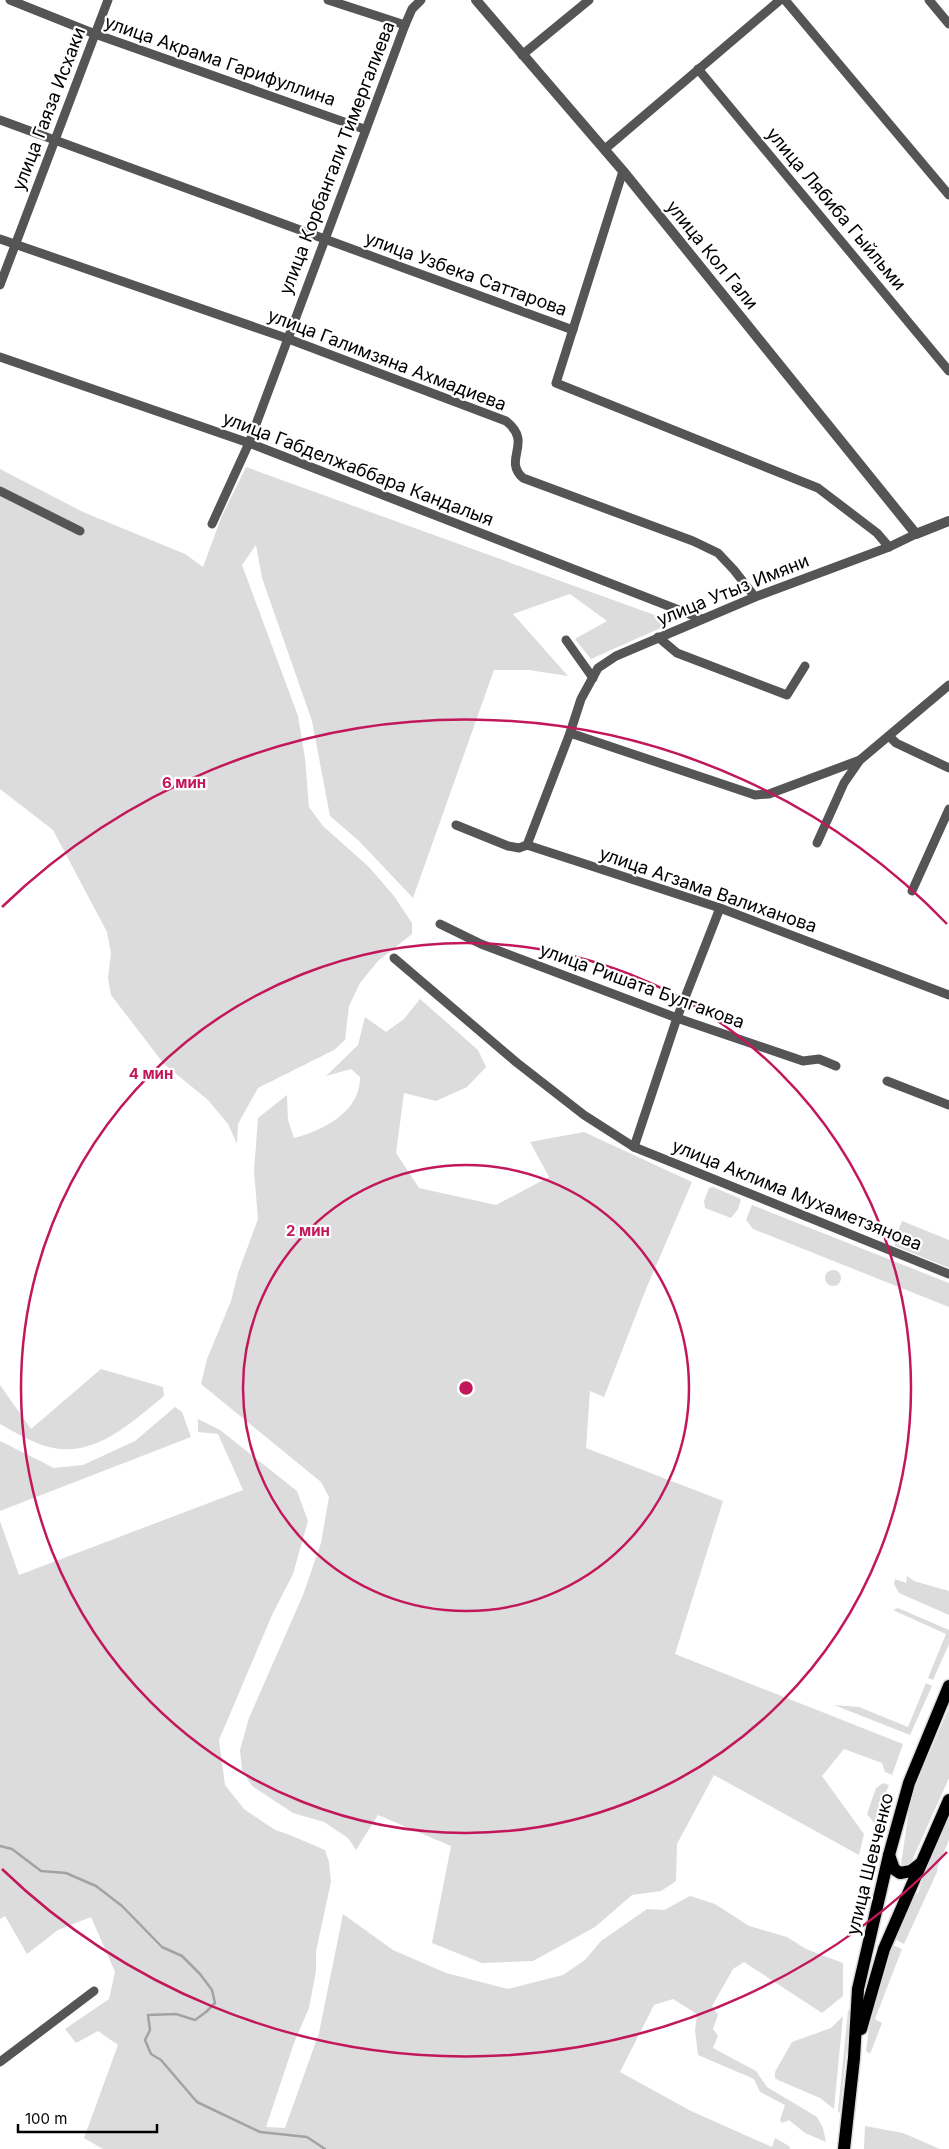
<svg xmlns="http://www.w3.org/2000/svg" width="949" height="2149" viewBox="0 0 949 2149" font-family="Inter,sans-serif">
<rect width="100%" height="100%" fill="#fff"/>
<g fill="#dcdcdc">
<path d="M 246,467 L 674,622 L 591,659 L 575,639 L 607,621 L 570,594 L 513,614 L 568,676 L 529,670 L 494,670 L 413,898 L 359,841 L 330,816 L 312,721 L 262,578 L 256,545 L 242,565 L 298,716 L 305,758 L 309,807 L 323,826 L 369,867 L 394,896 L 412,923 L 412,934 L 378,961 L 360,983 L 349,1006 L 345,1040 L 334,1050 L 258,1088 L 238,1124 L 237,1144 L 228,1124 L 208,1100 L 164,1064 L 111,995 L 108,978 L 111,953 L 107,932 L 53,830 L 0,789 L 0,469 L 83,512 L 185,554 L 203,567 L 221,518 Z"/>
<path d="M 420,999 L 478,1050 L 486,1067 L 467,1087 L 436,1101 L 404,1093 L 396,1153 L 419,1188 L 496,1205 L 549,1177 L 530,1142 L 584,1132 L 692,1182 L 646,1289 L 604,1397 L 590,1391 L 586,1448 L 723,1501 L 675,1654 L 903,1744 L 892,1775 L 885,1772 L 882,1763 L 844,1749 L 822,1776 L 864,1834 L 859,1855 L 714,1775 L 677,1844 L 676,1881 L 661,1891 L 632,1895 L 595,1927 L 533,1961 L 482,1963 L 432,1943 L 451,1846 L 378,1815 L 356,1850 L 348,1838 L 324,1822 L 293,1813 L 252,1786 L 242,1770 L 240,1750 L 249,1718 L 303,1595 L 321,1543 L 329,1497 L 321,1482 L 201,1384 L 207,1359 L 231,1301 L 238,1273 L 258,1219 L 254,1171 L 258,1118 L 287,1095 L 288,1120 L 294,1138 C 323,1131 361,1111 360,1077 L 351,1069 L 326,1076 L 358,1045 L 365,1017 L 386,1032 L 404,1019 Z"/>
<path d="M 713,1187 L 741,1199 L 738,1209 L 731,1218 L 705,1208 L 704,1201 L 709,1188 Z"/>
<path d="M 752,1205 L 949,1283 L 949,1307 L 753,1229 L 746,1220 Z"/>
<path d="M 902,1221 L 949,1240 L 949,1268 L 895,1246 L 894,1242 Z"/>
<circle cx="833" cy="1278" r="8"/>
<path d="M 101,1369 L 163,1387 L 164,1396 C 132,1422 94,1459 49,1447 C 32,1443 15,1432 0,1424 L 0,1385 L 31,1429 Z"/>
<path d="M 175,1407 L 182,1412 L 191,1437 L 0,1511 L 0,1441 L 54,1468 L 83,1465 L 135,1441 Z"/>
<path d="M 198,1419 L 220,1430 L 297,1491 L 308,1521 L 293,1574 L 272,1615 L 219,1740 L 225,1785 L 244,1809 L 275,1830 L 290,1835 L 325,1850 L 329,1862 L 331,1882 L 316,1951 L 316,1971 L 309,2008 L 294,2043 L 266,2127 L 285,2128 L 319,2033 L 343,1914 L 393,1950 L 446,1973 L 508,1989 L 563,1975 L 585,1960 L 601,1941 L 647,1909 L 664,1910 L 690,1896 L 715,1904 L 749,1926 L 787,1937 L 806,1949 L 843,1963 L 843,1996 L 822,2013 L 744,1962 L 733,1969 L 712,2006 L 718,2015 L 713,2029 L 718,2036 L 713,2048 L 756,2071 L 767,2087 L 817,2117 L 823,2128 L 826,2142 L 805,2133 L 789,2120 L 782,2123 L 780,2120 L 785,2105 L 760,2092 L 754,2079 L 698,2055 L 695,2030 L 697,2014 L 673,1999 L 654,2005 L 620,2072 L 691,2111 L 772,2147 L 775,2138 L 789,2146 L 790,2149 L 103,2149 L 84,2138 L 118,2045 L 98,2031 L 76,2043 L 65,2029 L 109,1999 L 115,1972 L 91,1917 L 58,1930 L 27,1954 L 5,1916 L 0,1919 L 0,1521 L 19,1575 L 243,1490 L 218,1434 L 198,1432 Z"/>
<path d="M 907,1576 L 914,1581 L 949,1591 L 949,1615 L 899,1593 L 894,1584 L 895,1579 L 906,1583 Z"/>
<path d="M 898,1608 L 949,1630 L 949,1644 L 933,1680 L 928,1678 L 946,1634 L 893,1610 Z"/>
<path d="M 926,1683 L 932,1686 L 910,1735 L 834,1705 L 859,1707 L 908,1727 Z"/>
<path d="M 949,1708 L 949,1778 L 910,1865 L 904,1869 L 901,1864 L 911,1796 Z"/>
<path d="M 883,1783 L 889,1785 L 879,1809 L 875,1824 L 867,1814 L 876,1788 Z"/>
<path d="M 949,1807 L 949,1840 L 938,1866 L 937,1872 L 904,1944 L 893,1938 L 909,1900 L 918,1893 L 925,1871 L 923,1866 Z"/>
<path d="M 890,1944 L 902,1949 L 875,2019 L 882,2023 L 870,2054 L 866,2051 L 871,2012 Z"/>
<path d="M 851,2009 L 840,2113 L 838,2111 L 848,2011 Z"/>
<path d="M 843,2016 L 834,2109 L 820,2098 L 778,2080 L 775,2078 L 775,2072 L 792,2042 L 831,2028 Z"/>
<path d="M 865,2126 L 903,2133 L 940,2149 L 864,2149 Z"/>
</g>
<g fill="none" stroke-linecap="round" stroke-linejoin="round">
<path stroke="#a3a3a3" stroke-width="2.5" d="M 0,1846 L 12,1849 L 41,1871 L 66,1873 L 96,1886 L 122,1906 L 162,1947 L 182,1956 L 200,1974 L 212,1990 L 215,2003 L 206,2012 L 195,2020 L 176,2014 L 148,2015 L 150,2030 L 145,2040 L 151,2054 L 161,2060 L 197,2102 L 260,2132 L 307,2137 L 325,2149"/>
<g stroke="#dbdbdb" stroke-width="15">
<g id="primary">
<path d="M 889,1855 L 894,1869 L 900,1873 L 911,1871 L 920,1864"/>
<path d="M 861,2029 L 884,1949 L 949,1800"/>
<path d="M 844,2149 L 854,2058 L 858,1989 L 889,1855 L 909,1783 L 949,1686"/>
</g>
</g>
<g stroke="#555" stroke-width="9">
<path d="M 10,0 L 95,34 L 364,129"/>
<path d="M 328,0 L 405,25"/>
<path d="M 785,0 L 949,195"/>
<path d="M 929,0 L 949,24"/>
<path d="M 522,55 L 589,0"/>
<path d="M 698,69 L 949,371"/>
<path d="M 0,120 L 573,330"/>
<path d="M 605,149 L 780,0"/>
<path d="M 623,171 L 556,383 L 818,488 L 877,533 L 889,547"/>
<path d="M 0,239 L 286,338 L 506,421 C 534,443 502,459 523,478 L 693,541 L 718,553 L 734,570 L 755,597"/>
<path d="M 0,285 L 108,0"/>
<path d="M 0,357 L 249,443 L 702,619"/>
<path d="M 0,491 L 80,531"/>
<path d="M 212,524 L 249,443 L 405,25 L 412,9 L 421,0"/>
<path d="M 658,637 L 677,653 L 787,695 L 805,666"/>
<path d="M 566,640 L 593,678"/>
<path d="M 570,733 L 581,699 L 598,668 L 616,656 L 755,597 L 889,547 L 916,534"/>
<path d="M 889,736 L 896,743 L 949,768"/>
<path d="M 456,825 L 508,846 L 519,848 L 527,845 L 720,908 L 949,995"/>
<path d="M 817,843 L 844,783 L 860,760 L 949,685"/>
<path d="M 527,845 L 570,733 L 755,795 L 769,794 L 860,760"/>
<path d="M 912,891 L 949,809"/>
<path d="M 440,924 L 481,944 L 677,1018 L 803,1061 L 819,1059 L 836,1066"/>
<path d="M 394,958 L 516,1062 L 584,1115 L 634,1147 L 949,1274"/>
<path d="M 887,1081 L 949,1105"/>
<path d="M 634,1147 L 677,1018 L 720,908"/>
<path d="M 0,2062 L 94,1991"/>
</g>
<path stroke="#555" stroke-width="10" d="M 476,0 L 623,171 L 916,534 L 949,521"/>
<use href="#primary" stroke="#000" stroke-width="12"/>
</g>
<g fill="none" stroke="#c2185b" stroke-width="2.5">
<circle cx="466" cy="1388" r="223"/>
<circle cx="466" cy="1388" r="445"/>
<path d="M947 1852A668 668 0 0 1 2 1869M2 907A668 668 0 0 1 947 924"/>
</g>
<g text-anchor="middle" stroke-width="4.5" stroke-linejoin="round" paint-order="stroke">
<g font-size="18" fill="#000" stroke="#fff">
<text transform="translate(220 61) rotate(19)" y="6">улица Акрама Гарифуллина</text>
<text transform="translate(49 109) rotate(-69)" y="6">улица Гаяза Исхаки</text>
<text transform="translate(337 158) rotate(-69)" y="6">улица Корбангали Тимергалиева</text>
<text transform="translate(836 209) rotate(50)" y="6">улица Лябиба Гыйльми</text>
<text transform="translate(712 255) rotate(51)" y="6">улица Кол Гали</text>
<text transform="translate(466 274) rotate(20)" y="6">улица Узбека Саттарова</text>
<text transform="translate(387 360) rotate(21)" y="6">улица Галимзяна Ахмадиева</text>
<text transform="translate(358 469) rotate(21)" y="6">улица Габделжаббара Кандалыя</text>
<text transform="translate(733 590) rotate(-22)" y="6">улица Утыз Имяни</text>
<text transform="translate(708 890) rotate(19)" y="6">улица Агзама Валиханова</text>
<text transform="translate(642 986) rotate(20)" y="6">улица Ришата Булгакова</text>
<text transform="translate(797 1195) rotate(22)" y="6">улица Аклима Мухаметзянова</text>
<text transform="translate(870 1864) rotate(-76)" y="6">улица Шевченко</text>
</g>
</g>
<circle cx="466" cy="1388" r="8" fill="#c2185b" stroke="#fff" stroke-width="2.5"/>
<g font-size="15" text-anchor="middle" font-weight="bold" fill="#c2185b" stroke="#fff" stroke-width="4.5" stroke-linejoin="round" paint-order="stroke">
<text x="184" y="788">6 мин</text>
<text x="151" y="1079">4 мин</text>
<text x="308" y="1236">2 мин</text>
</g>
<path d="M18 2124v8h139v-8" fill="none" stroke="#000000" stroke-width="2.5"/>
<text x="25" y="2124" font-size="15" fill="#000000" stroke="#ffffff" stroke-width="4" paint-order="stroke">100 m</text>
</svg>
